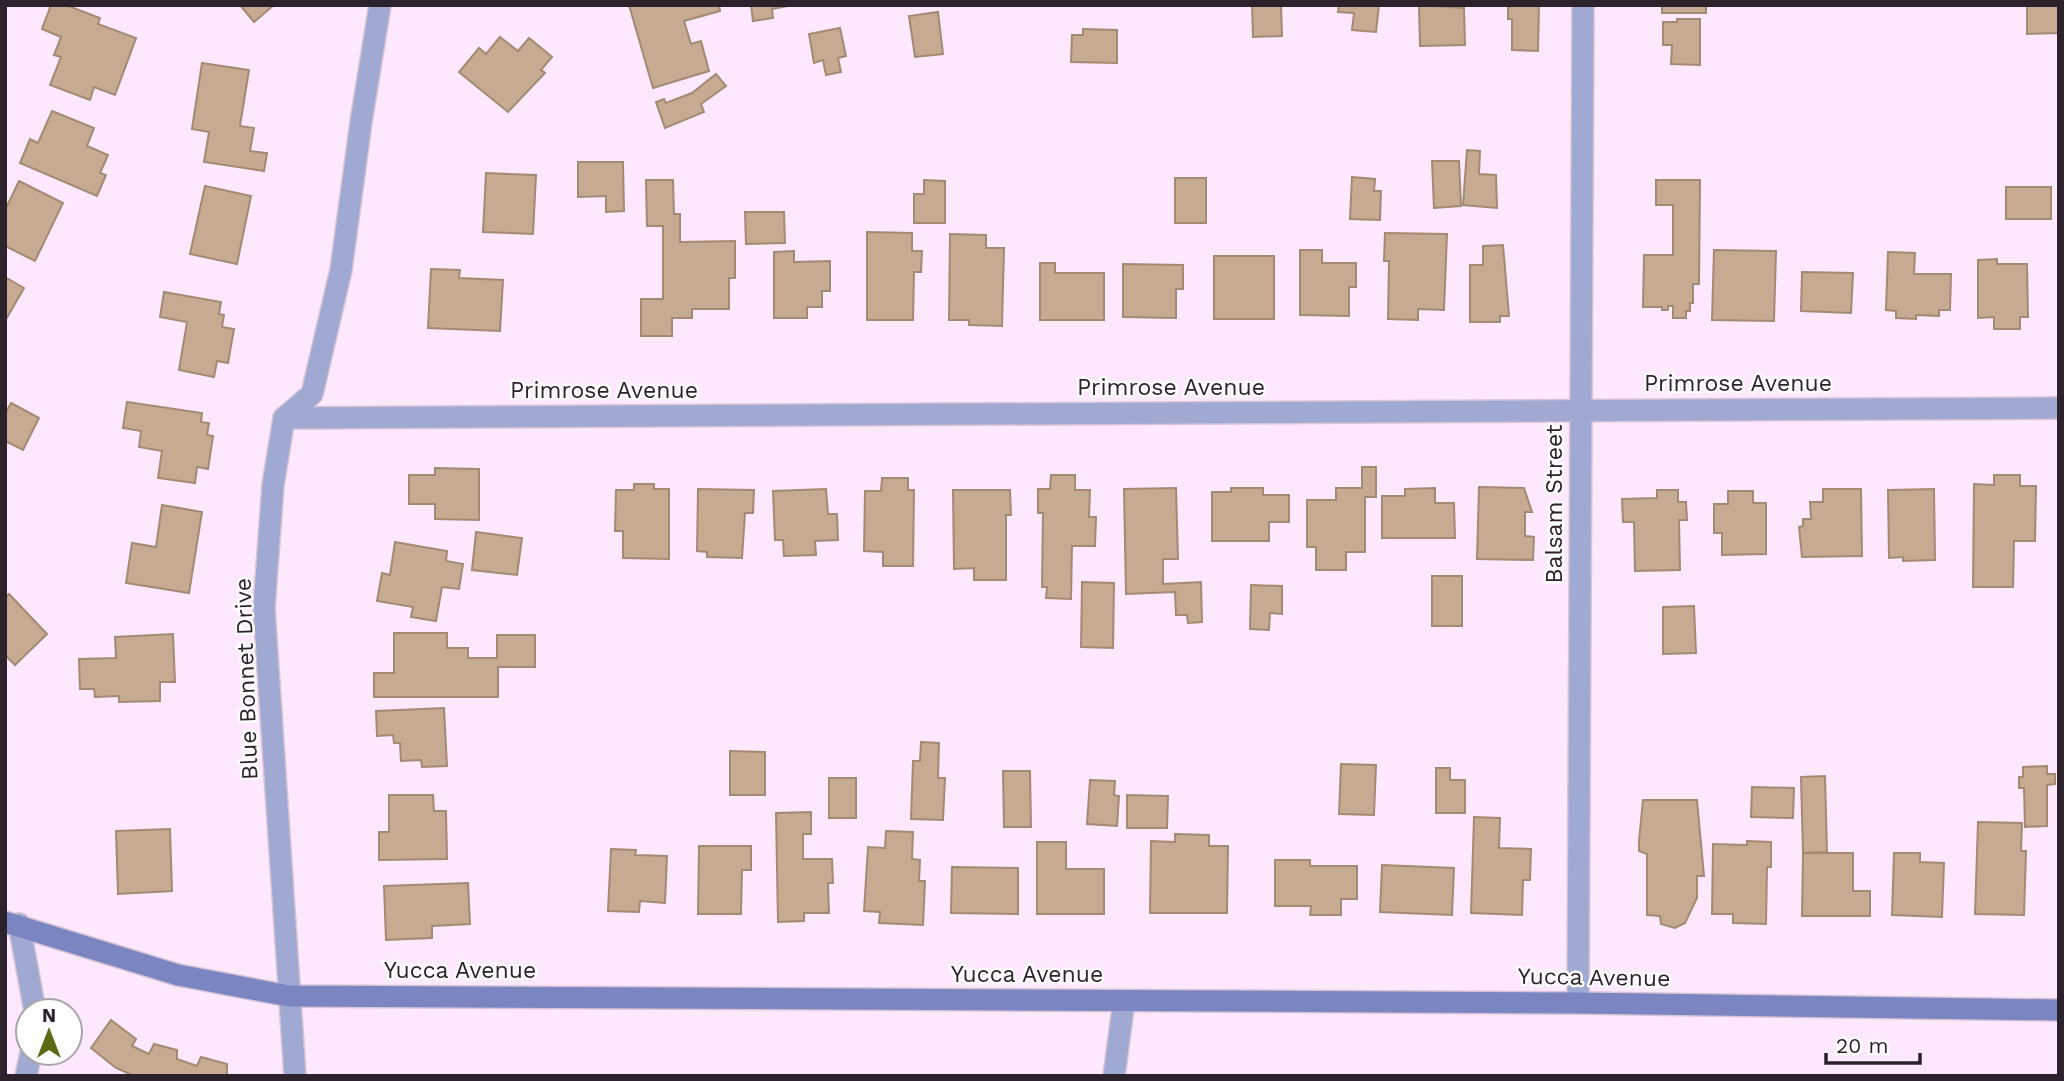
<svg xmlns="http://www.w3.org/2000/svg" width="2064" height="1081" viewBox="0 0 2064 1081" font-family="'Work Sans',sans-serif">
<rect width="100%" height="100%" fill="#fee8fd"/>
<g fill="#c6aa92" stroke="#a48a73" stroke-width="2">
<path d="M 51,5 L 66,5 L 100,18 L 98,24 L 136,38 L 115,95 L 94,87 L 90,100 L 50,85 L 61,57 L 54,55 L 61,37 L 42,29 Z"/>
<path d="M 240,5 L 274,5 L 254,22 Z"/>
<path d="M 629,5 L 719,5 L 720,11 L 684,21 L 691,44 L 701,41 L 709,71 L 653,88 Z"/>
<path d="M 751,5 L 793,5 L 772,9 L 773,18 L 753,21 Z"/>
<path d="M 1252,5 L 1281,5 L 1282,36 L 1253,37 Z"/>
<path d="M 1339,5 L 1379,5 L 1376,32 L 1352,30 L 1354,13 L 1338,12 Z"/>
<path d="M 1419,5 L 1464,8 L 1465,45 L 1420,46 Z"/>
<path d="M 1513,5 L 1539,5 L 1538,51 L 1512,50 L 1512,19 L 1508,19 L 1508,8 Z"/>
<rect x="1662" y="5" width="44" height="8"/>
<path d="M 2027,5 L 2058,5 L 2059,33 L 2027,34 Z"/>
<path d="M 938,12 L 943,54 L 915,57 L 909,16 Z"/>
<path d="M 1677,19 L 1700,19 L 1700,65 L 1671,64 L 1672,45 L 1663,45 L 1663,22 L 1677,22 Z"/>
<path d="M 840,28 L 846,56 L 838,58 L 841,72 L 826,75 L 823,60 L 814,63 L 809,34 Z"/>
<path d="M 1083,29 L 1117,30 L 1117,63 L 1071,62 L 1072,35 L 1083,35 Z"/>
<path d="M 500,37 L 518,51 L 529,38 L 552,57 L 541,70 L 545,73 L 508,112 L 459,72 L 479,48 L 486,54 Z"/>
<path d="M 202,63 L 249,70 L 240,126 L 254,128 L 250,151 L 267,153 L 264,171 L 204,162 L 209,132 L 192,129 Z"/>
<path d="M 716,74 L 726,86 L 701,104 L 704,112 L 665,128 L 656,102 L 664,99 L 666,103 L 692,93 Z"/>
<path d="M 52,111 L 94,128 L 87,146 L 108,155 L 100,173 L 106,175 L 97,196 L 20,163 L 30,139 L 38,143 Z"/>
<path d="M 1467,150 L 1480,151 L 1479,174 L 1496,175 L 1497,208 L 1463,205 Z"/>
<path d="M 1432,161 L 1459,161 L 1461,206 L 1434,208 Z"/>
<path d="M 578,162 L 623,162 L 624,211 L 606,212 L 606,196 L 578,197 Z"/>
<path d="M 486,173 L 536,175 L 533,234 L 483,232 Z"/>
<path d="M 1352,177 L 1375,179 L 1374,191 L 1381,191 L 1380,220 L 1350,219 Z"/>
<rect x="1175" y="178" width="31" height="45"/>
<path d="M 646,180 L 673,180 L 674,214 L 680,214 L 680,242 L 735,241 L 735,278 L 729,278 L 729,309 L 692,309 L 692,318 L 672,318 L 672,336 L 641,336 L 641,299 L 663,299 L 663,226 L 647,226 Z"/>
<path d="M 924,180 L 945,181 L 945,223 L 914,223 L 914,194 L 924,194 Z"/>
<path d="M 1656,180 L 1700,180 L 1699,284 L 1693,284 L 1693,303 L 1690,303 L 1690,311 L 1686,311 L 1686,318 L 1673,318 L 1673,306 L 1668,306 L 1668,310 L 1662,310 L 1662,307 L 1643,307 L 1644,255 L 1673,255 L 1673,205 L 1656,205 Z"/>
<path d="M 19,181 L 63,203 L 35,261 L 5,246 L 5,210 Z"/>
<path d="M 205,186 L 251,196 L 237,264 L 190,254 Z"/>
<rect x="2006" y="187" width="45" height="32"/>
<path d="M 745,212 L 784,212 L 785,243 L 746,244 Z"/>
<path d="M 867,232 L 912,233 L 912,251 L 922,251 L 921,272 L 914,272 L 913,320 L 867,320 Z"/>
<path d="M 1385,233 L 1447,234 L 1444,310 L 1418,309 L 1418,320 L 1388,319 L 1389,261 L 1384,261 Z"/>
<path d="M 950,234 L 986,235 L 986,248 L 1004,248 L 1002,326 L 969,325 L 969,320 L 949,320 Z"/>
<path d="M 1503,245 L 1509,316 L 1500,316 L 1500,322 L 1470,322 L 1470,265 L 1483,265 L 1483,246 Z"/>
<path d="M 1300,250 L 1322,250 L 1322,263 L 1356,263 L 1356,287 L 1349,287 L 1349,316 L 1300,315 Z"/>
<path d="M 1714,250 L 1776,251 L 1774,321 L 1712,320 Z"/>
<path d="M 794,251 L 794,262 L 830,261 L 830,291 L 822,291 L 822,307 L 807,307 L 807,318 L 774,318 L 774,252 Z"/>
<path d="M 1888,252 L 1915,253 L 1914,274 L 1951,274 L 1950,310 L 1939,310 L 1939,316 L 1916,315 L 1916,319 L 1896,318 L 1896,311 L 1886,310 Z"/>
<rect x="1214" y="256" width="60" height="63"/>
<path d="M 1997,259 L 1997,264 L 2027,264 L 2028,317 L 2020,317 L 2020,329 L 1994,329 L 1994,317 L 1978,318 L 1978,260 Z"/>
<path d="M 1040,263 L 1055,263 L 1055,273 L 1104,273 L 1104,320 L 1040,320 Z"/>
<path d="M 1123,264 L 1183,265 L 1183,289 L 1176,289 L 1176,318 L 1123,317 Z"/>
<path d="M 431,269 L 460,270 L 459,278 L 503,280 L 500,331 L 428,328 Z"/>
<path d="M 1802,272 L 1853,273 L 1851,313 L 1801,311 Z"/>
<path d="M 5,277 L 24,288 L 5,321 Z"/>
<path d="M 164,292 L 221,302 L 219,314 L 224,315 L 222,327 L 234,329 L 228,363 L 217,361 L 214,377 L 179,370 L 187,322 L 160,317 Z"/>
<path d="M 127,402 L 202,413 L 201,422 L 209,423 L 207,435 L 213,436 L 208,469 L 197,467 L 195,483 L 158,478 L 162,451 L 139,447 L 141,431 L 123,428 Z"/>
<path d="M 11,403 L 39,418 L 23,450 L 5,441 L 5,414 Z"/>
<path d="M 1362,467 L 1376,467 L 1376,497 L 1365,497 L 1365,552 L 1346,552 L 1346,570 L 1316,570 L 1316,547 L 1307,547 L 1307,500 L 1336,500 L 1336,488 L 1362,488 Z"/>
<path d="M 435,468 L 479,469 L 479,520 L 435,519 L 435,504 L 409,504 L 409,475 L 435,475 Z"/>
<path d="M 1051,475 L 1075,475 L 1075,490 L 1090,490 L 1089,517 L 1096,517 L 1095,546 L 1072,546 L 1071,599 L 1046,598 L 1047,587 L 1042,587 L 1043,513 L 1038,513 L 1038,489 L 1050,489 Z"/>
<path d="M 1994,475 L 2020,475 L 2020,486 L 2036,486 L 2035,541 L 2014,541 L 2013,587 L 1973,587 L 1974,484 L 1994,485 Z"/>
<path d="M 882,478 L 908,478 L 908,490 L 914,490 L 913,566 L 883,566 L 883,552 L 864,551 L 865,491 L 881,491 Z"/>
<path d="M 634,484 L 654,484 L 654,489 L 669,489 L 669,559 L 623,558 L 623,531 L 615,531 L 616,490 L 634,490 Z"/>
<path d="M 1479,487 L 1524,488 L 1532,512 L 1525,512 L 1525,536 L 1534,537 L 1533,560 L 1477,559 Z"/>
<path d="M 1176,488 L 1178,559 L 1163,559 L 1163,584 L 1201,582 L 1202,622 L 1188,623 L 1187,615 L 1176,615 L 1175,592 L 1126,594 L 1124,489 Z"/>
<path d="M 1231,488 L 1263,488 L 1263,495 L 1289,495 L 1289,522 L 1269,522 L 1269,541 L 1212,541 L 1212,492 L 1231,492 Z"/>
<path d="M 1435,488 L 1435,503 L 1454,503 L 1455,538 L 1382,538 L 1382,496 L 1405,496 L 1405,489 Z"/>
<path d="M 698,489 L 754,490 L 753,513 L 745,513 L 742,558 L 707,557 L 707,552 L 697,551 Z"/>
<path d="M 826,489 L 828,514 L 837,514 L 838,540 L 815,541 L 816,555 L 784,556 L 783,540 L 775,540 L 773,491 Z"/>
<path d="M 1823,489 L 1861,489 L 1862,556 L 1802,557 L 1799,527 L 1803,526 L 1803,519 L 1811,519 L 1810,502 L 1823,502 Z"/>
<path d="M 1934,489 L 1935,560 L 1903,561 L 1903,557 L 1889,558 L 1888,490 Z"/>
<path d="M 953,490 L 1010,490 L 1011,515 L 1006,515 L 1006,580 L 974,580 L 974,568 L 954,569 Z"/>
<path d="M 1657,490 L 1678,490 L 1678,502 L 1686,502 L 1687,520 L 1679,520 L 1680,570 L 1635,571 L 1634,522 L 1623,522 L 1622,499 L 1657,498 Z"/>
<path d="M 1728,491 L 1753,491 L 1753,503 L 1766,503 L 1766,554 L 1722,555 L 1722,533 L 1714,533 L 1714,504 L 1728,504 Z"/>
<path d="M 162,505 L 202,512 L 189,593 L 126,583 L 132,543 L 156,547 Z"/>
<path d="M 476,532 L 522,538 L 517,575 L 472,570 Z"/>
<path d="M 395,542 L 447,551 L 446,561 L 463,564 L 459,589 L 442,587 L 436,621 L 411,617 L 413,607 L 377,601 L 382,573 L 390,575 Z"/>
<rect x="1432" y="576" width="30" height="50"/>
<path d="M 1082,582 L 1114,583 L 1113,648 L 1081,647 Z"/>
<path d="M 1251,585 L 1282,586 L 1282,614 L 1270,613 L 1269,630 L 1250,629 Z"/>
<path d="M 9,594 L 47,634 L 15,665 L 5,655 L 5,598 Z"/>
<path d="M 1694,606 L 1696,653 L 1663,654 L 1663,607 Z"/>
<path d="M 394,633 L 447,633 L 447,648 L 468,648 L 468,658 L 497,658 L 497,635 L 535,635 L 535,667 L 498,667 L 498,697 L 374,697 L 374,673 L 394,673 Z"/>
<path d="M 173,634 L 175,682 L 160,682 L 160,701 L 119,702 L 119,696 L 95,697 L 94,689 L 80,689 L 79,659 L 116,658 L 115,637 Z"/>
<path d="M 444,708 L 447,766 L 422,767 L 421,760 L 401,761 L 400,743 L 394,743 L 393,735 L 377,736 L 376,711 Z"/>
<path d="M 921,742 L 939,743 L 938,778 L 945,778 L 943,820 L 911,819 L 913,761 L 920,761 Z"/>
<path d="M 730,751 L 765,752 L 765,795 L 730,795 Z"/>
<path d="M 1341,764 L 1376,765 L 1374,815 L 1339,814 Z"/>
<path d="M 2047,766 L 2047,774 L 2055,774 L 2055,784 L 2047,785 L 2047,826 L 2025,827 L 2024,788 L 2019,788 L 2019,777 L 2023,777 L 2023,767 Z"/>
<path d="M 1436,768 L 1450,768 L 1450,780 L 1465,780 L 1465,813 L 1436,813 Z"/>
<path d="M 1003,771 L 1030,771 L 1031,827 L 1004,827 Z"/>
<path d="M 1825,776 L 1827,852 L 1803,853 L 1801,777 Z"/>
<rect x="829" y="778" width="27" height="40"/>
<path d="M 1090,780 L 1115,781 L 1114,795 L 1119,796 L 1117,826 L 1087,824 Z"/>
<path d="M 1752,787 L 1794,788 L 1793,818 L 1751,817 Z"/>
<path d="M 389,795 L 433,795 L 434,811 L 446,811 L 447,859 L 379,860 L 379,832 L 389,832 Z"/>
<path d="M 1127,795 L 1168,796 L 1167,828 L 1127,828 Z"/>
<path d="M 1643,800 L 1697,800 L 1704,876 L 1697,876 L 1697,898 L 1685,923 L 1675,928 L 1661,924 L 1660,916 L 1647,915 L 1647,854 L 1639,851 L 1639,841 Z"/>
<path d="M 811,812 L 811,834 L 803,834 L 803,859 L 832,859 L 833,883 L 828,883 L 829,913 L 804,913 L 804,921 L 778,922 L 776,813 Z"/>
<path d="M 1474,817 L 1500,818 L 1499,848 L 1531,849 L 1530,880 L 1523,880 L 1522,915 L 1471,913 Z"/>
<path d="M 1978,822 L 2022,823 L 2021,851 L 2026,851 L 2024,915 L 1975,914 Z"/>
<path d="M 170,829 L 172,891 L 118,894 L 116,831 Z"/>
<path d="M 886,831 L 913,832 L 912,859 L 920,860 L 919,881 L 925,881 L 923,925 L 879,923 L 880,912 L 864,911 L 868,847 L 885,848 Z"/>
<path d="M 1175,834 L 1209,835 L 1209,846 L 1228,846 L 1227,913 L 1150,913 L 1151,841 L 1175,842 Z"/>
<path d="M 1747,841 L 1771,842 L 1771,867 L 1767,867 L 1766,924 L 1733,923 L 1733,914 L 1712,914 L 1713,844 L 1747,845 Z"/>
<path d="M 1037,842 L 1066,842 L 1066,869 L 1104,869 L 1104,914 L 1037,914 Z"/>
<path d="M 699,846 L 751,846 L 751,870 L 742,870 L 741,914 L 698,914 Z"/>
<path d="M 611,849 L 636,850 L 635,855 L 667,856 L 665,903 L 640,901 L 639,912 L 608,911 Z"/>
<path d="M 1803,853 L 1853,853 L 1853,891 L 1870,891 L 1870,916 L 1802,916 Z"/>
<path d="M 1894,853 L 1920,853 L 1920,862 L 1944,863 L 1942,917 L 1892,915 Z"/>
<path d="M 1275,860 L 1310,860 L 1310,866 L 1357,866 L 1357,899 L 1341,899 L 1341,915 L 1310,915 L 1311,906 L 1275,906 Z"/>
<path d="M 1382,865 L 1454,868 L 1452,915 L 1380,912 Z"/>
<path d="M 952,867 L 1018,868 L 1018,914 L 951,913 Z"/>
<path d="M 468,883 L 470,924 L 432,926 L 432,938 L 386,940 L 384,886 Z"/>
<path d="M 111,1020 L 136,1039 L 132,1046 L 149,1054 L 154,1044 L 177,1050 L 177,1059 L 197,1066 L 201,1057 L 227,1064 L 227,1076 L 134,1076 L 116,1068 L 91,1048 Z"/>
</g>
<g fill="none" stroke-linecap="round" stroke-linejoin="round">
<g stroke="#d8c4d7" stroke-width="24">
<g id="street">
<path d="M 284,418 L 2059,408"/>
<path d="M 19,924 L 35,1011"/>
<path d="M 1578,1003 L 1583,5"/>
<path d="M 26,1076 L 31,1053"/>
<path d="M 295,1076 L 264,608 L 273,485 L 284,418 L 312,394 L 341,270 L 361,122 L 380,5"/>
<path d="M 1114,1076 L 1124,1001"/>
</g>
</g>
<g stroke="#d8c4d7" stroke-width="24">
<path id="secondary" d="M 5,922 L 178,975 L 289,996 L 1578,1003 L 2059,1010"/>
</g>
<use href="#street" stroke="#a0a9d2" stroke-width="21"/>
<use href="#secondary" stroke="#7a85c1" stroke-width="21"/>
</g>
<g text-anchor="middle" stroke-width="5" stroke-linejoin="round" paint-order="stroke">
<g font-size="23" fill="#2c222b" stroke="#fdfdfd">
<text x="1738" y="391">Primrose Avenue</text>
<text x="1171" y="395">Primrose Avenue</text>
<text x="604" y="398">Primrose Avenue</text>
<text transform="translate(1554 504) rotate(-90)" y="8">Balsam Street</text>
<text transform="translate(246 679) rotate(-92)" y="8">Blue Bonnet Drive</text>
<text x="460" y="978">Yucca Avenue</text>
<text x="1027" y="982">Yucca Avenue</text>
<text transform="translate(1594 977) rotate(1)" y="8">Yucca Avenue</text>
</g>
</g>
<rect width="2064" height="1081" fill="none" stroke="#2c222b" stroke-width="14"/>
<g transform="translate(49 1032)"><circle r="33" fill="#fdfdfd" stroke="#a9a5a9" stroke-width="2"/>
<path d="M0-5L12 26L0 18L-12 26Z" fill="#5b6a14"/>
<text y="-10" font-size="19" font-weight="bold" text-anchor="middle" fill="#2c222b">N</text>
</g>
<path d="M1826 1053v10h94v-10" fill="none" stroke="#2c222b" stroke-width="3.5"/>
<text x="1836" y="1053" font-size="21" fill="#2c222b" stroke="#fdfdfd" stroke-width="5" paint-order="stroke">20 m</text>
</svg>
